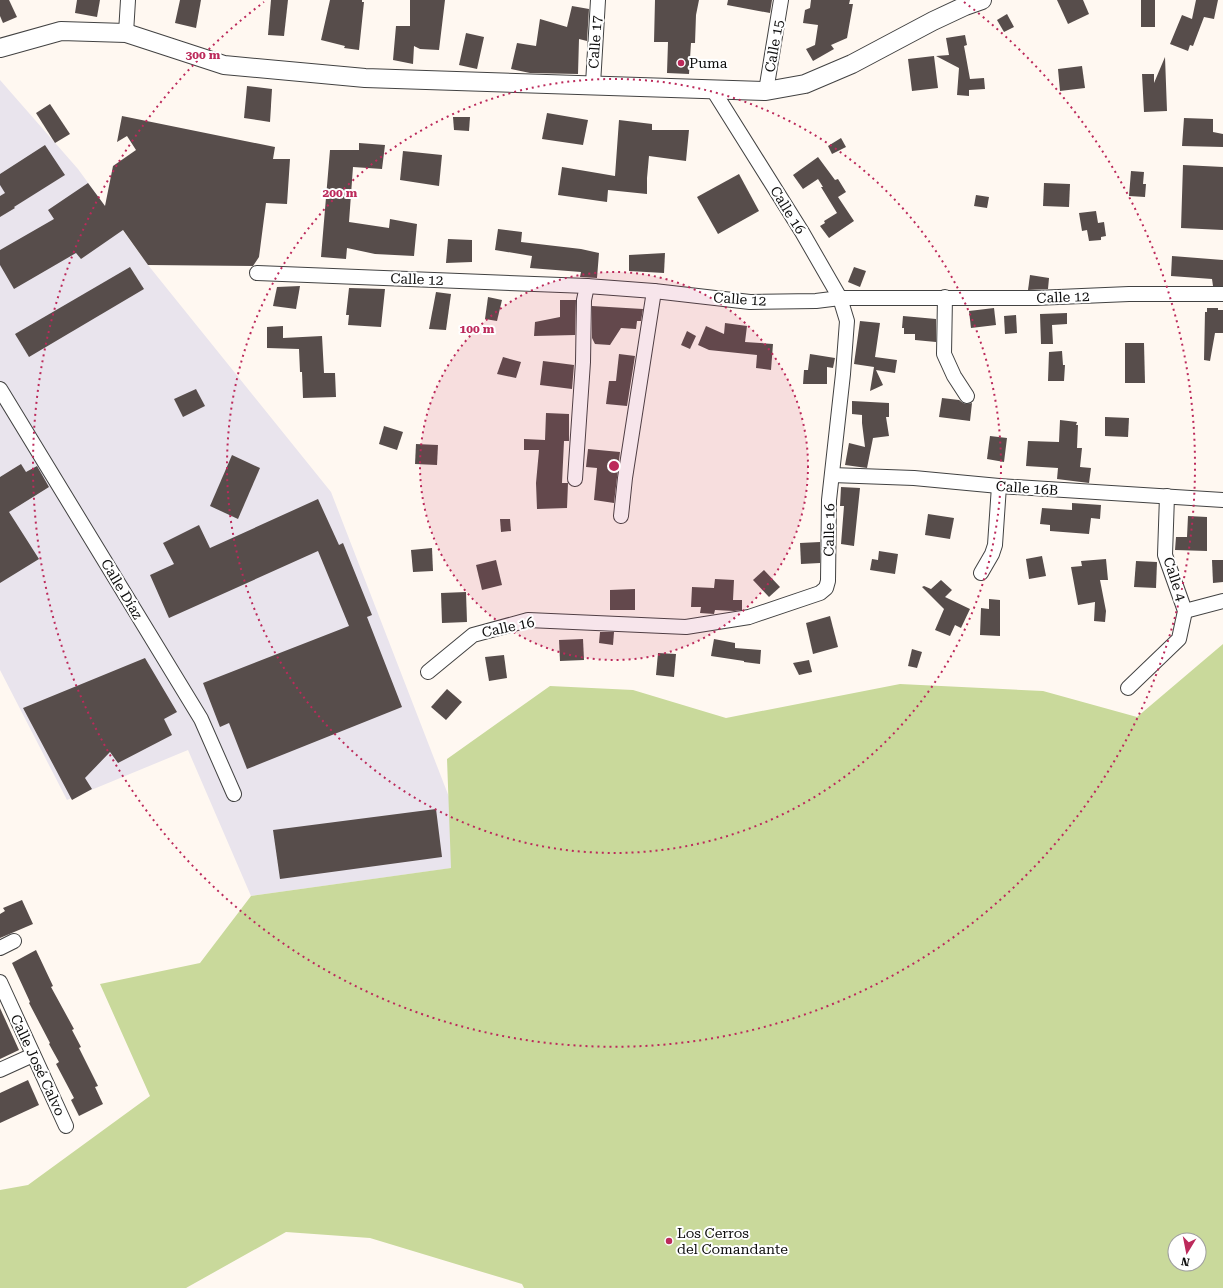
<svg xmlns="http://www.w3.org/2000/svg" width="1223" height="1288" viewBox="0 0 1223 1288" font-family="'Roboto Serif',serif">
<rect width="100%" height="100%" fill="#fff8f1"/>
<path fill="#e9e4ed" d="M 0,80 L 78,169 L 148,265 L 331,492 L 449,797 L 452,868 L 251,896 L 188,750 L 67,800 L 0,670 Z"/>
<path fill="#c9d99b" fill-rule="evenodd" d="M 1223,644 L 1223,1288 L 524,1288 L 522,1284 L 370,1238 L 286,1232 L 186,1288 L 0,1288 L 0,1190 L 28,1185 L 150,1096 L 100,984 L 200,963 L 251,896 L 451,868 L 447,759 L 550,686 L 633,690 L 726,718 L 900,684 L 1043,691 L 1137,717 ZM 1175,1240 L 1199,1240 L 1199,1264 L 1175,1264 Z"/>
<g fill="#574d4b">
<path d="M 0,0 L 9,0 L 17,17 L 3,23 L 0,16 Z"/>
<path d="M 77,0 L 100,0 L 97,17 L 75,13 Z"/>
<path d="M 180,0 L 201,0 L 196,28 L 175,23 Z"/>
<path d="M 271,0 L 288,0 L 284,36 L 268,35 Z"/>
<path d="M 330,0 L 362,0 L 362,2 L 364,2 L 359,50 L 344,48 L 345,46 L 321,40 Z"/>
<path d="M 410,0 L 445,0 L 439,50 L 420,49 L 414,46 L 413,64 L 393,60 L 396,26 L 410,26 Z"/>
<path d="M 655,0 L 699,0 L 696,15 L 695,43 L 691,43 L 689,74 L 667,73 L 668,42 L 654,42 Z"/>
<path d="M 728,0 L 772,0 L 770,13 L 727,5 Z"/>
<path d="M 811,0 L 850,0 L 849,4 L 853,4 L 847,38 L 831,45 L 834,49 L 813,61 L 806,49 L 815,45 L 818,25 L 803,23 L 805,10 L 810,8 Z"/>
<path d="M 1057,0 L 1083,0 L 1089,14 L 1068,24 Z"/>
<rect x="1141" y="0" width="14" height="27"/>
<path d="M 1196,0 L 1218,0 L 1214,19 L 1204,17 L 1193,46 L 1190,45 L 1188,51 L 1170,44 L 1182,15 L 1192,19 Z"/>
<path d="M 572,6 L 589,9 L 587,41 L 579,39 L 578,74 L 530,73 L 511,69 L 517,43 L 536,46 L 540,19 L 567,27 Z"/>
<path d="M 1007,14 L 1014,27 L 1004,32 L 997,20 Z"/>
<path d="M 466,33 L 484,37 L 477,69 L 459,65 Z"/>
<path d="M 965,35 L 967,45 L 964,46 L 970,79 L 984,78 L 985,89 L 969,90 L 969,96 L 957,95 L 959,68 L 936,56 L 949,55 L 946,38 Z"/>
<path d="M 934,56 L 938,88 L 912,91 L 908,59 Z"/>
<path d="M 1165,57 L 1167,111 L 1144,112 L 1142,74 L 1154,74 L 1154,83 Z"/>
<path d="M 1082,66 L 1085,88 L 1060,91 L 1058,69 Z"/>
<path d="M 247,86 L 272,89 L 270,122 L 244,118 Z"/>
<path d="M 50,104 L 70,134 L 55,143 L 36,113 Z"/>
<path d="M 547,113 L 588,120 L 583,145 L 542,139 Z"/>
<path d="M 122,116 L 275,147 L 273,159 L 290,159 L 287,204 L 266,203 L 259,257 L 253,266 L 148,265 L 123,230 L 81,259 L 76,253 L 14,289 L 0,265 L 0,250 L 54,219 L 48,210 L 88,183 L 105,206 L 113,166 L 136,150 L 127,136 L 117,142 Z"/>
<path d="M 453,117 L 470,117 L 469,131 L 454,130 Z"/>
<path d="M 1184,118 L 1213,119 L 1213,132 L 1223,134 L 1223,147 L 1182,146 Z"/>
<path d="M 619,120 L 652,124 L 652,130 L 689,130 L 686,161 L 649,156 L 647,178 L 647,194 L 608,190 L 607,202 L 558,195 L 562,167 L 615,176 Z"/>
<path d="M 841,138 L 846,147 L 832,154 L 828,146 Z"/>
<path d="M 359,143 L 385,145 L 382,169 L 353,167 L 349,222 L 389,228 L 390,219 L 417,224 L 414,256 L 375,254 L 347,248 L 346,259 L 321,257 L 330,150 L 359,150 Z"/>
<path d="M 45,145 L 65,175 L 14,207 L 15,208 L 0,217 L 0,196 L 5,193 L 0,185 L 0,174 Z"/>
<path d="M 403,151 L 442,155 L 439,186 L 400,180 Z"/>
<path d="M 818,157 L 835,180 L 838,179 L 846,192 L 838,197 L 854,221 L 829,238 L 820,226 L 825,223 L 824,221 L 837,213 L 821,187 L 823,187 L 818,179 L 803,189 L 793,175 Z"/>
<path d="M 1183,165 L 1223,167 L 1223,230 L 1181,228 Z"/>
<path d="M 1131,171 L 1144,172 L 1143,184 L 1146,184 L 1145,197 L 1129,196 Z"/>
<path d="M 739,174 L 759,211 L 718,234 L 697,197 Z"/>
<path d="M 1044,183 L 1070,184 L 1069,207 L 1043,206 Z"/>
<path d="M 976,195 L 989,197 L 987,208 L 974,206 Z"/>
<path d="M 1096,211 L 1098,223 L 1104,222 L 1106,236 L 1101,237 L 1101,240 L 1089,241 L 1087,230 L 1082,231 L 1079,213 Z"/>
<path d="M 498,229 L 522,232 L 521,242 L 581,249 L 599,253 L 597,278 L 580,277 L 581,272 L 530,268 L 532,256 L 495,250 Z"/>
<path d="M 448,239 L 472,240 L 472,262 L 446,263 Z"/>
<path d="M 665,253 L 664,273 L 629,271 L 629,255 Z"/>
<path d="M 1172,256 L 1223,260 L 1223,286 L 1213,286 L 1212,279 L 1171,276 Z"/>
<path d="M 130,267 L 144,289 L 29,357 L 15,334 Z"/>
<path d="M 854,267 L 866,271 L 860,287 L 848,282 Z"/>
<path d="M 1030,275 L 1049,278 L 1048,289 L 1028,290 Z"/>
<path d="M 300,286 L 296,309 L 273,306 L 277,287 Z"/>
<path d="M 349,288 L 385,289 L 381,327 L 348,325 L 349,315 L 346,315 Z"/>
<path d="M 436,292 L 451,294 L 446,330 L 429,329 Z"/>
<path d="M 488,297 L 502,300 L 497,321 L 485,319 Z"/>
<path d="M 560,300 L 576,300 L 575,335 L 534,336 L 535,322 L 560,317 Z"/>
<path d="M 592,306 L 643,309 L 641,321 L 637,321 L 636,329 L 621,328 L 610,345 L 595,344 L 592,338 Z"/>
<path d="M 994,308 L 996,325 L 971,328 L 969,311 Z"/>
<path d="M 1207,308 L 1218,308 L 1218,310 L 1223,310 L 1223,333 L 1215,333 L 1210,361 L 1204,360 L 1205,312 L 1207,312 Z"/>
<path d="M 1067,313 L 1067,324 L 1052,325 L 1053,344 L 1041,344 L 1040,314 Z"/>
<path d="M 1016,315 L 1017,333 L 1005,334 L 1004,316 Z"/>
<path d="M 903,316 L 936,319 L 936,342 L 915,340 L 915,334 L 904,334 L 904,328 L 902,328 Z"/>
<path d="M 860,321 L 880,323 L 875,357 L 897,360 L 895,373 L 876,370 L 883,385 L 870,391 L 874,367 L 854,364 Z"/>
<path d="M 725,323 L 747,326 L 745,342 L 773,344 L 771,370 L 756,368 L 757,355 L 709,350 L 698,345 L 706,326 L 724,334 Z"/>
<path d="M 283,326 L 283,338 L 322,336 L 324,373 L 335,373 L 336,397 L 303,398 L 302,372 L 300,372 L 299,349 L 267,348 L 267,327 Z"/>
<path d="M 687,331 L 696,336 L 690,349 L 681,345 Z"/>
<path d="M 1125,343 L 1144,343 L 1145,383 L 1125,383 Z"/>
<path d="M 1062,351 L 1063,365 L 1065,365 L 1064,381 L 1048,381 L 1049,352 Z"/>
<path d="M 619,354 L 635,356 L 627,406 L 606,404 L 609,381 L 616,381 Z"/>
<path d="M 810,354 L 835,358 L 833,368 L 827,367 L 827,384 L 803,384 L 804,370 L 808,370 Z"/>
<path d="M 503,357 L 521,362 L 516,378 L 497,374 Z"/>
<path d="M 543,361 L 574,365 L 572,389 L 540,385 Z"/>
<path d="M 196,389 L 205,406 L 183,417 L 174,399 Z"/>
<path d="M 942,398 L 959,400 L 963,403 L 967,404 L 972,403 L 970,421 L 939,417 Z"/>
<path d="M 852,401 L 889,403 L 889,417 L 886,417 L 889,436 L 873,438 L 867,468 L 845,465 L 849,443 L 865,447 L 862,423 L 862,415 L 852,414 Z"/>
<path d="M 546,413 L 569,414 L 569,441 L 564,441 L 562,483 L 568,483 L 567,508 L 537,509 L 536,483 L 539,450 L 524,450 L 524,439 L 545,440 Z"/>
<path d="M 1105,417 L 1129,418 L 1128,437 L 1105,436 Z"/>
<path d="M 1060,420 L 1077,422 L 1076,425 L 1078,425 L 1077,448 L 1082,448 L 1080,467 L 1091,468 L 1089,483 L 1057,479 L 1058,468 L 1026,466 L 1028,441 L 1059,442 Z"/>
<path d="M 384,426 L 403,432 L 397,450 L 379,444 Z"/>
<path d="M 990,436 L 1007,438 L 1004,462 L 987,459 Z"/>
<path d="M 416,444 L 438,445 L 437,465 L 415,464 Z"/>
<path d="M 588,449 L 620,452 L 614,503 L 594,500 L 597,468 L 586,467 Z"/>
<path d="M 232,455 L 260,468 L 238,519 L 210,506 Z"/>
<path d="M 21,464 L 26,472 L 37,466 L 49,487 L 9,512 L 39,559 L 0,583 L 0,477 Z"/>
<path d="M 841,487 L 860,488 L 854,546 L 841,544 L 844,506 L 840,506 Z"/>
<path d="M 318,499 L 339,545 L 343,543 L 372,615 L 367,617 L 402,707 L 247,769 L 229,723 L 220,727 L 203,683 L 349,626 L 318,551 L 169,618 L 150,575 L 174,564 L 163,543 L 199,525 L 210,548 Z"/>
<path d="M 1072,503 L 1101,505 L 1100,519 L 1091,518 L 1089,534 L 1050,531 L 1050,525 L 1040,524 L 1042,508 L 1072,510 Z"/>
<path d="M 928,514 L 954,518 L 950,539 L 925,535 Z"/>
<path d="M 1188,516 L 1207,517 L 1207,551 L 1175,550 L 1176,537 L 1187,537 Z"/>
<path d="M 500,519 L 510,519 L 511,531 L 501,532 Z"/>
<path d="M 820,542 L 820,563 L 801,564 L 800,543 Z"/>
<path d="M 432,548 L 433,571 L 413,572 L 411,550 Z"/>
<path d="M 879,551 L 898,554 L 895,574 L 870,570 L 872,559 L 878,560 Z"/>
<path d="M 1042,556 L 1046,576 L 1029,579 L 1026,559 Z"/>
<path d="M 1106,559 L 1108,580 L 1100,580 L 1106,611 L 1105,622 L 1094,621 L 1095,602 L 1078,605 L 1071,567 L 1082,566 L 1081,561 Z"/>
<path d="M 496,560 L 502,585 L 482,590 L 476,565 Z"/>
<path d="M 1212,560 L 1223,560 L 1223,582 L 1213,583 Z"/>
<path d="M 1136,561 L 1157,562 L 1156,588 L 1134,587 Z"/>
<path d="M 764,570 L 780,587 L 769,597 L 753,580 Z"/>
<path d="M 715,579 L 734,580 L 733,600 L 742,600 L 742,610 L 734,611 L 715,610 L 714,614 L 700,613 L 701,607 L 691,607 L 692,587 L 714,588 Z"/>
<path d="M 941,580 L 952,590 L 945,597 L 970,609 L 961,628 L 955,625 L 950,636 L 935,630 L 944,609 L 922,587 L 924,586 L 931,589 Z"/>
<path d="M 635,589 L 635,610 L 610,610 L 610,590 Z"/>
<path d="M 466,592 L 467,622 L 442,623 L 441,593 Z"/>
<path d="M 989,599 L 1000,600 L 1000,636 L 980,635 L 981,608 L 989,609 Z"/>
<path d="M 830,616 L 838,647 L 813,654 L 806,623 Z"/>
<path d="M 600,632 L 614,632 L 613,645 L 599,643 Z"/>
<path d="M 583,639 L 584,660 L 560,661 L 559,640 Z"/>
<path d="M 714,639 L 735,643 L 735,648 L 761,650 L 760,664 L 744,662 L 744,661 L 711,656 Z"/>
<path d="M 912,649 L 922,652 L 917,668 L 908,666 Z"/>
<path d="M 658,653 L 676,654 L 674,677 L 656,675 Z"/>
<path d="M 504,655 L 507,678 L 489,681 L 485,657 Z"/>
<path d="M 145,658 L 177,712 L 164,719 L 172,735 L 118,763 L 110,752 L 85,778 L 92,789 L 72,800 L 23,708 Z"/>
<path d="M 809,660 L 812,672 L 799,675 L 793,663 Z"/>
<path d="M 447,689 L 462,702 L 446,720 L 431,707 Z"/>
<path d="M 436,809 L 442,857 L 280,879 L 273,830 Z"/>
<path d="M 22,900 L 33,924 L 0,938 L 0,914 L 5,911 L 3,908 Z"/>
<path d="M 36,950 L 53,986 L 51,987 L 74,1029 L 72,1030 L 81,1047 L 79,1048 L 98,1086 L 95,1087 L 103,1104 L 79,1116 L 71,1100 L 74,1098 L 56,1064 L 59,1062 L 49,1044 L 50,1043 L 29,1003 L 30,1002 L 12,963 Z"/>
<path d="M 0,1008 L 19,1050 L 0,1059 Z"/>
<path d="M 28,1080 L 39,1105 L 0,1123 L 0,1093 Z"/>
</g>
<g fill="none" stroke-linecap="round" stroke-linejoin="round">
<g stroke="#424242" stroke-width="16">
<g id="minor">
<path d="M 126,33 L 128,0"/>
<path d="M 593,84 L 598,0"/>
<path d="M 766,91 L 781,0"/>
<path d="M 257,273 L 587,286 L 654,291 L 750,302 L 816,301 L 840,298 L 1035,298 L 1129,294 L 1223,294"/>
<path d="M 945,297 L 944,354 L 954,376 L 967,396"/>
<path d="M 0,389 L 201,719 L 234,794"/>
<path d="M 832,475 L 914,478 L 999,486 L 1223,500"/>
<path d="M 575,479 L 583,362 L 584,300 L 587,286"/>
<path d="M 621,516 L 625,478 L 654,291"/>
<path d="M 981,573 L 992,554 L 995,545 L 999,486"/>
<path d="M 1185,611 L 1223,601"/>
<path d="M 428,672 L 473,635 L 528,620 L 686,627 L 749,617 L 820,593 L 826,588 L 828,581 L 829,500 L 843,374 L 847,321 L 840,298 L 802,232 L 713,90"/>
<path d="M 1128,688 L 1179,639 L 1185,611 L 1165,555 L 1167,496"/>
<path d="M 0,948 L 14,941"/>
<path d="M 0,982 L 66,1126"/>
<path d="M 0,1070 L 33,1055"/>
</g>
</g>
<g stroke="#424242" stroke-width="20">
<path id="tertiary" d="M 0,48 L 61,31 L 126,33 L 224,65 L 365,78 L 766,91 L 805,84 L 852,64 L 933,21 L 965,6 L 982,0"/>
</g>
<use href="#minor" stroke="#fff" stroke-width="14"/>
<use href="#tertiary" stroke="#fff" stroke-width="18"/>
</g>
<circle cx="614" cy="466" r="194" fill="#bc2a5b" fill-opacity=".12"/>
<g fill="none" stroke="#bc2a5b" stroke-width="2" stroke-dasharray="2 4">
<circle cx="614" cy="466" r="194"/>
<circle cx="614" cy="466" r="387"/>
<path d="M964 2A581 581 0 1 1 264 2"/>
</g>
<g fill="#bc2a5b" stroke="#fff" stroke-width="1.5">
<circle cx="681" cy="63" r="4"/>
<circle cx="669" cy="1241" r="4"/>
</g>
<g text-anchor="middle" stroke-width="4" stroke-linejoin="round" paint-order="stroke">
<g font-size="14" fill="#0f0f0f" stroke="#fff">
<text transform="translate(595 42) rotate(-86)" y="5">Calle 17</text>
<text transform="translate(774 46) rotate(-80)" y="5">Calle 15</text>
<text transform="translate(788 210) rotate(58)" y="5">Calle 16</text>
<text transform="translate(417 279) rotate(2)" y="5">Calle 12</text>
<text transform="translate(1063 297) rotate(-2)" y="5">Calle 12</text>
<text transform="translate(740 299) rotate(4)" y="5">Calle 12</text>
<text transform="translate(1027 488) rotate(4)" y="5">Calle 16B</text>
<text transform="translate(829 530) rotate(-89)" y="5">Calle 16</text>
<text transform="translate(1175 579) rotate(72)" y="5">Calle 4</text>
<text transform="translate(122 589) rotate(59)" y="5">Calle Díaz</text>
<text transform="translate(508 627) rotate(-12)" y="5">Calle 16</text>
<text transform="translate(38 1065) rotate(65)" y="5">Calle José Calvo</text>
</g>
<g font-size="14" fill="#0f0f0f" stroke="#fff" text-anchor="start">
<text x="689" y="68">Puma</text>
<text x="677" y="1238">Los Cerros<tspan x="677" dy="16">del Comandante</tspan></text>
</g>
</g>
<circle cx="614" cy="466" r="6" fill="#bc2a5b" stroke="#fff" stroke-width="2"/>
<g font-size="12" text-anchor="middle" font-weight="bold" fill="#bc2a5b" stroke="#fff" stroke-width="4" stroke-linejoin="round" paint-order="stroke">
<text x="203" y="59">300 m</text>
<text x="340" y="197">200 m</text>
<text x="477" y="333">100 m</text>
</g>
<g transform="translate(1187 1252) rotate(190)"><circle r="19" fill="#ffffff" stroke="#9f9f9f"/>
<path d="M0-3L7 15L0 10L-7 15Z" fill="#bc2a5b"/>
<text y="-6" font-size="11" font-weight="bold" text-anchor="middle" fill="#0f0f0f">N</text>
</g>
</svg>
